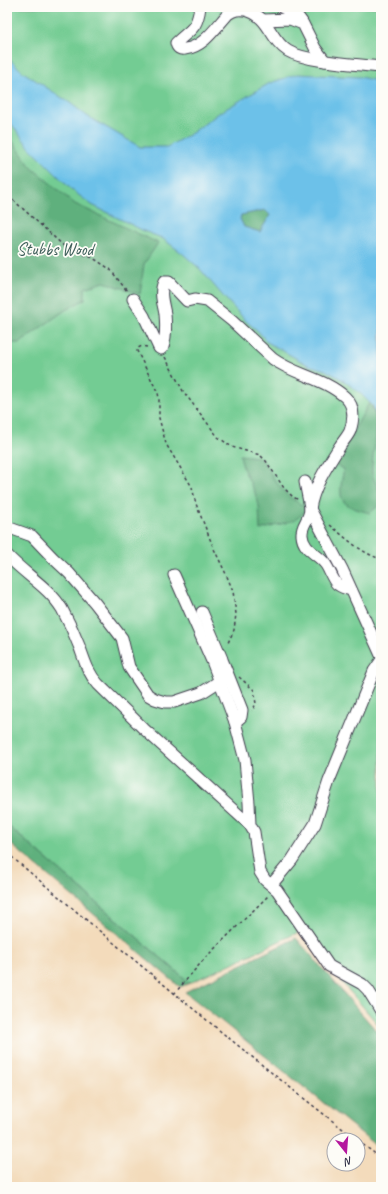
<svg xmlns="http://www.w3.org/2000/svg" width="388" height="1194" viewBox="0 0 388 1194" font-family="Caveat,sans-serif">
<rect width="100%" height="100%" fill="#fdfcf7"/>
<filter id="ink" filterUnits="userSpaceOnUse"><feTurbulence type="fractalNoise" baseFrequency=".025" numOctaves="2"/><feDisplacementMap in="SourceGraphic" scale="8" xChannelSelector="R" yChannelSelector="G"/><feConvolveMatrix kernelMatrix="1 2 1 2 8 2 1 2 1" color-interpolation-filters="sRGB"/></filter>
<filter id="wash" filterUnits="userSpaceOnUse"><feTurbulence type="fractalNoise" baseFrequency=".012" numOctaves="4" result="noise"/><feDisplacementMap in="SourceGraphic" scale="16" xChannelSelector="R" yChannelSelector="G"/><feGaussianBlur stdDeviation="0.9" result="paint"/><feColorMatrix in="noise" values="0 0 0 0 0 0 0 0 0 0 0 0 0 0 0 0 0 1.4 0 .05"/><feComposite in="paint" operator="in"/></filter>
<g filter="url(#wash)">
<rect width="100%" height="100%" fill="#f3dbbb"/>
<path fill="#73cc93" stroke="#4a7767" d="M 7,7 L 381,7 L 381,1028 L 299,932 L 190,983 L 7,825 Z"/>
<g fill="#5eb07d" stroke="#40695c">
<path d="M 7,133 L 31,167 L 75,204 L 158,243 L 144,264 L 140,294 L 104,282 L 85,288 L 85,299 L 64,311 L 19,343 L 7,343 Z"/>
<path d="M 265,210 L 270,215 L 269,217 L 260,232 L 244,227 L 240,219 L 241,215 Z"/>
<path d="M 369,403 C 384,424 372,447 372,470 C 372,480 380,488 381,497 C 381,500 381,504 381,507 L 380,504 L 370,513 C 339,505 337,501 344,469 L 335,464 Z"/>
<path d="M 240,455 L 258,457 L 263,461 L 276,482 L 288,496 L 308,509 L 295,520 L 260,530 L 259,505 L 255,493 L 243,468 Z"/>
<path d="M 7,825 L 190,983 L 180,987 L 7,841 Z"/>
<path d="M 296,938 L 381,1036 L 381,1149 L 185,992 Z"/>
</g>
<path fill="#6cc1e9" stroke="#477292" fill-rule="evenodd" d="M 7,57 L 23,72 L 70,103 L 87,116 L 140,147 L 167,147 L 192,133 L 219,113 L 270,83 L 297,74 L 360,77 L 381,82 L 381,451 L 377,450 L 378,428 L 377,419 L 373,406 L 360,393 L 343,380 L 325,370 L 308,365 L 267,342 L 258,331 L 247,322 L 223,296 L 200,269 L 182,253 L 162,238 L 144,231 L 92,205 L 72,190 L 29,147 L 7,118 ZM 265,210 L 270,215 L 269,217 L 260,232 L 244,227 L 240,219 L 241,215 Z"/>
</g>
<g filter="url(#ink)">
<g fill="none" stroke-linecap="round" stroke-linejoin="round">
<g stroke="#413e4e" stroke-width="13">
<g id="minor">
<path d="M 200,7 C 197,30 190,29 176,43 C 177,48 180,50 185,49 C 204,47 216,27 228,14 C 234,10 238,9 245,10 C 270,16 269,39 288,51 C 306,62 358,64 381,67"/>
<path d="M 281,7 L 296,14 L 302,22"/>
<path d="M 264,20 L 290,19 L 303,24 L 315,48 L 325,61"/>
<path d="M 133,299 L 144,316 L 159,348 L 161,349 L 163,347 C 166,337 166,325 165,314 C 163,303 159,292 164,282 L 169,282 L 187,301 L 195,299 L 207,301 L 232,321 L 273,359 C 295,375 324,378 345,397 C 355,406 354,419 350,431 C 348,436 343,441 340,446 C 328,465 313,487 310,509"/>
<path d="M 305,482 L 310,507"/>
<path d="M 7,527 L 32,536 L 53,558 L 69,573 L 95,603 L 122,638 L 129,667 L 148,695 L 155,699 L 165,702 L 174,702 L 201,693 L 215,684 L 220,683"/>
<path d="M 7,555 C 24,574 49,587 62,609 C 69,622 75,635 80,648 C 85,662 88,673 98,684 L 144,729 L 250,825 L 254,832 L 260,872 L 265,880 L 277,890 L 329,966 L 362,984 L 368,990 L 381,1011"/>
<path d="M 174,575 L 212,661 L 235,722 L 245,760 L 249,803 L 250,825"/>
<path d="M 351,590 C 347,589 341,587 337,584 C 332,579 330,571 326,565 C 319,554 303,551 302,535 C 301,525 310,519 310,509 L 342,569 L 381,655"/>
<path d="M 202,612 L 222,659"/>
<path d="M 223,662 L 242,710 L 241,717 L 235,722"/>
<path d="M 272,884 L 292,860 L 315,824 L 329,781 L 374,671 L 381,661"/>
</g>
</g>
<g stroke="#413e4e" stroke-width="1.5" stroke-dasharray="3 3" stroke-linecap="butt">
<path d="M 7,190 L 11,198 L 65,247 L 93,258 L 110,269 L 127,291"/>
<path d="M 147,347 L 142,346 L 138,348 L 137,351 L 158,393 L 159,398 L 159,418 L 166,444 L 192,487 L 196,504 L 214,549 L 226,574 L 233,591 L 236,614 L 234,630 L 227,645"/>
<path d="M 165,357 L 183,391 L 218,437 L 232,447 L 260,455 L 266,461 L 284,488 L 293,497 L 299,500"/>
<path d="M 330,525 C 346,538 361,553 381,559"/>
<path d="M 239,677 L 254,690 L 256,704 L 252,711"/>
<path d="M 7,853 C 122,950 238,1048 357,1140"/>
<path d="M 174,994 L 206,957 L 269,895"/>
<path d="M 358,1141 L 381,1158"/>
</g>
<use href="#minor" stroke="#fff" stroke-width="11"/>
</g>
</g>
<g text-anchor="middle" stroke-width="3.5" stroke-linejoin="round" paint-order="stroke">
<g font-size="17" fill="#3e5e5a" stroke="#fdfcf7">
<text x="55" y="255">Stubbs Wood</text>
</g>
</g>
<rect width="388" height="1194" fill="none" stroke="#fdfcf7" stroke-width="24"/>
<g transform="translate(346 1152) rotate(163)"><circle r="19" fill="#fdfcf7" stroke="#a5a5ac"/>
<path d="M0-3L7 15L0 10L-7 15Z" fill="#b5179e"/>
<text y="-6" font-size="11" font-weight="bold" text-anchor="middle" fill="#22223b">N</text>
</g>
</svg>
